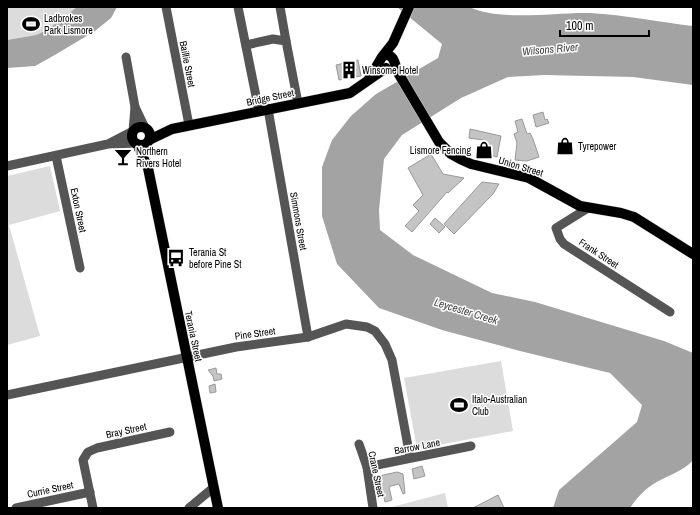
<svg xmlns="http://www.w3.org/2000/svg" width="700" height="515" viewBox="0 0 700 515" font-family="'Archivo Narrow',sans-serif">
<rect width="100%" height="100%" fill="#fff"/>
<g fill="#dcdcdc">
<path d="M 7,7 L 77,7 L 47,30 L 36,35 L 7,40 Z"/>
<path d="M 50,166 L 60,211 L 9,225 L 40,336 L 7,345 L 7,176 Z"/>
<path d="M 501,361 L 513,431 L 417,449 L 404,378 Z"/>
<path d="M 445,493 L 448,508 L 388,508 Z"/>
</g>
<g fill="#a3a3a3">
<path d="M 77,7 L 117,7 L 111,18 L 95,31 L 53,56 L 35,66 L 7,68 L 7,40 L 36,35 L 47,30 Z"/>
<path d="M 397,7 L 469,7 C 503,22 554,12 590,13 C 625,15 659,22 693,26 L 693,85 L 633,77 L 544,75 L 508,77 L 461,98 L 402,135 L 384,159 L 379,210 L 380,230 L 413,255 L 492,293 L 535,302 L 664,341 L 693,353 L 693,460 C 683,472 665,476 652,485 C 643,491 636,499 630,508 L 553,508 L 559,490 L 637,422 L 642,405 L 610,373 L 520,351 L 442,330 L 379,308 L 337,264 L 322,216 L 322,167 L 332,140 L 351,116 L 376,94 L 438,58 L 442,44 Z"/>
</g>
<g fill="#c4c4c4" stroke="#999">
<path d="M 358,60 L 361,76 L 339,80 L 336,65 Z"/>
<path d="M 543,112 L 545,120 L 547,119 L 549,123 L 536,127 L 533,115 Z"/>
<path d="M 522,119 L 527,134 L 530,133 L 533,139 L 539,157 L 527,161 L 515,160 L 517,143 L 514,134 L 518,132 L 515,121 Z"/>
<path d="M 470,129 L 501,136 L 497,157 L 481,153 L 483,140 L 469,138 Z"/>
<path d="M 431,154 L 443,174 L 464,178 L 448,193 L 447,192 L 412,232 L 405,226 L 419,211 L 413,205 L 423,195 L 408,168 Z"/>
<path d="M 482,182 L 499,184 L 493,194 L 454,234 L 444,224 Z"/>
<path d="M 435,218 L 445,227 L 439,233 L 430,224 Z"/>
<path d="M 216,368 L 217,374 L 221,374 L 222,379 L 214,381 L 213,376 L 208,370 Z"/>
<path d="M 215,384 L 216,392 L 210,393 L 209,386 Z"/>
<path d="M 422,466 L 425,476 L 414,479 L 412,469 Z"/>
<path d="M 397,472 L 403,474 L 405,493 L 403,494 L 399,484 L 391,486 L 389,487 L 392,500 L 385,502 L 379,476 Z"/>
<path d="M 498,495 L 504,508 L 473,508 Z"/>
</g>
<g fill="none" stroke-linecap="round" stroke-linejoin="round">
<g stroke="#dbdbdb" stroke-width="11">
<g id="major">
<path d="M 385,55 C 394,54 395,64 397,71 L 439,142 L 451,154 L 460,159 L 471,164 L 529,178 L 580,206 L 621,213 L 634,217 L 693,254"/>
<path d="M 369,79 L 382,57 L 393,43 L 409,7"/>
<circle cx="141" cy="136" r="9"/>
<path d="M 149,140 L 172,129 L 350,93 L 386,68"/>
<path d="M 137,144 L 148,168 L 218,508"/>
</g>
</g>
<g stroke="#555" stroke-width="9">
<path d="M 166,7 L 189,125"/>
<path d="M 238,7 L 259,111"/>
<path d="M 280,7 L 286,41"/>
<path d="M 246,45 L 273,39 L 286,41 L 298,103"/>
<path d="M 126,57 L 135,107 L 133,131"/>
<path d="M 135,107 L 145,128"/>
<path d="M 268,109 L 308,337"/>
<path d="M 111,144 L 136,143"/>
<path d="M 56,156 L 80,268"/>
<path d="M 7,166 L 108,144 L 133,131"/>
<path d="M 588,208 L 556,228 L 560,239 L 564,244 L 670,312"/>
<path d="M 7,395 L 236,347 L 308,337 L 346,324 L 367,327 L 375,331 L 385,344 L 392,360 L 410,457"/>
<path d="M 359,444 L 367,467 L 373,508"/>
<path d="M 367,467 L 471,446"/>
<path d="M 16,508 L 90,492"/>
<path d="M 93,508 L 83,460 L 88,452 L 97,448 L 170,432"/>
<path d="M 189,508 L 213,488"/>
</g>
<use href="#major" stroke="#000" stroke-width="10"/>
</g>
<defs>
<g id="stadium-bare" transform="scale(1.38)"><path d="M0-5a6.5 5 0 1 0 0 10a6.5 5 0 1 0 0-10ZM-3.5-1.8h7v3.6h-7Z" fill="#000" stroke="#fff" stroke-width="2.5" paint-order="stroke"/></g>
<g id="building-bare" transform="scale(1.38)"><path d="M-4-6H4V6H1V3H-1V6H-4ZM-2.5-4.3h1.7v1.8h-1.7ZM.8-4.3h1.7v1.8H.8ZM-2.5-1h1.7V.8h-1.7ZM.8-1h1.7V.8H.8Z" fill="#000" stroke="#fff" stroke-width="2.5" paint-order="stroke"/></g>
<g id="shop-bare" transform="scale(1.38)"><path d="M-5-2.5h2.3a2.7 3.5 0 0 1 5.4 0H5L5.5 6h-11ZM-1.5-2.5h3a1.5 2.3 0 0 0-3 0Z" fill="#000" stroke="#fff" stroke-width="2.5" paint-order="stroke"/></g>
<g id="bar-bare" transform="scale(1.38)"><path d="M-6-5H6L.8 .8V4.5H3.5V6h-7V4.5H-.8V.8Z" fill="#000" stroke="#fff" stroke-width="2.5" paint-order="stroke"/></g>
<g id="bus-bare" transform="scale(1.38)"><path d="M-5-6H5V4H4V6H2V4H-2V6H-4V4H-5ZM-3.5-4V0h7V-4ZM-3.5 1.2v1.5H-2V1.2ZM2 1.2v1.5H3.5V1.2Z" fill="#000" stroke="#fff" stroke-width="2.5" paint-order="stroke"/></g>
</defs>
<g fill-rule="evenodd">
<use href="#stadium-bare" x="31" y="24"/>
<use href="#building-bare" x="349" y="70"/>
<use href="#shop-bare" x="565" y="146"/>
<use href="#shop-bare" x="484" y="150"/>
<use href="#bar-bare" x="123" y="157"/>
<use href="#bus-bare" x="176" y="258"/>
<use href="#stadium-bare" x="459" y="405"/>
</g>
<g text-anchor="middle" stroke-width="3" stroke-linejoin="round" paint-order="stroke">
<g font-size="10" fill="#000" stroke="#fff" text-anchor="start">
<text x="44" y="22">Ladbrokes<tspan x="44" dy="12">Park Lismore</tspan></text>
<text x="362" y="74">Winsome Hotel</text>
<text x="578" y="150">Tyrepower</text>
<text x="471" y="154" text-anchor="end">Lismore Fencing</text>
<text x="136" y="155">Northern<tspan x="136" dy="12">Rivers Hotel</tspan></text>
<text x="189" y="256">Terania St<tspan x="189" dy="12">before Pine St</tspan></text>
<text x="472" y="403">Italo-Australian<tspan x="472" dy="12">Club</tspan></text>
</g>
<g font-size="10" fill="#000" stroke="#fff">
<text transform="translate(188 64) rotate(79)" y="4">Baillie Street</text>
<text transform="translate(270 97) rotate(-12)" y="4">Bridge Street</text>
<text transform="translate(521 166) rotate(17)" y="4">Union Street</text>
<text transform="translate(79 210) rotate(78)" y="4">Exton Street</text>
<text transform="translate(299 221) rotate(80)" y="4">Simmons Street</text>
<text transform="translate(599 253) rotate(33)" y="4">Frank Street</text>
<text transform="translate(255 333) rotate(-8)" y="4">Pine Street</text>
<text transform="translate(194 336) rotate(78)" y="4">Terania Street</text>
<text transform="translate(126 430) rotate(-12)" y="4">Bray Street</text>
<text transform="translate(417 446) rotate(-11)" y="4">Barrow Lane</text>
<text transform="translate(377 474) rotate(78)" y="4">Crane Street</text>
<text transform="translate(50 489) rotate(-12)" y="4">Currie Street</text>
</g>
<g font-size="11" font-style="italic" fill="#444" stroke="#fff">
<text transform="translate(550 49) rotate(-5)" y="4">Wilsons River</text>
<text transform="translate(466 311) rotate(17)" y="4">Leycester Creek</text>
</g>
</g>
<rect width="700" height="515" fill="none" stroke="#000000" stroke-width="16"/>
<path d="M560 30v6h89v-6" fill="none" stroke="#000000" stroke-width="2"/>
<text x="566" y="30" font-size="12" fill="#000000" stroke="#ffffff" stroke-width="3" paint-order="stroke">100 m</text>
</svg>
